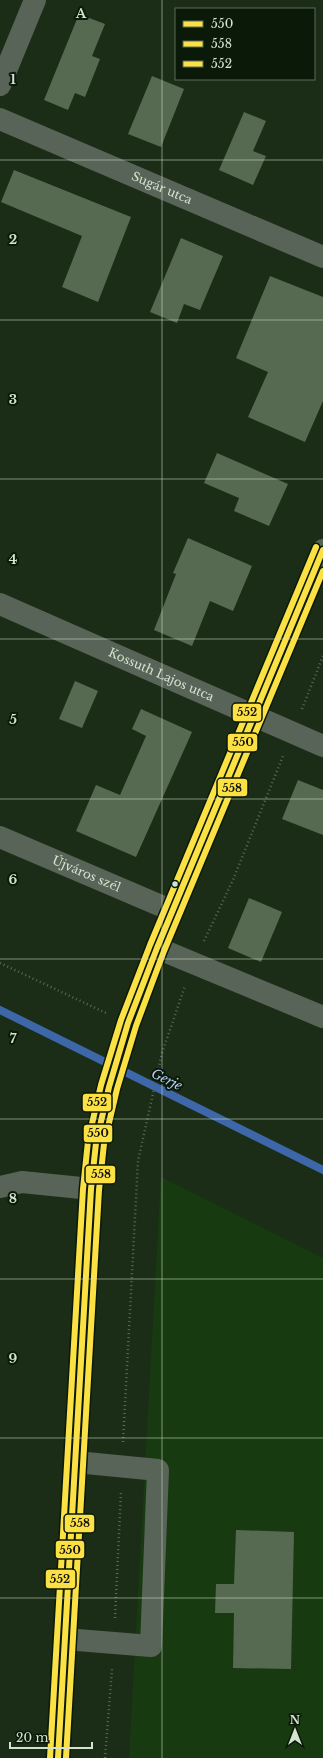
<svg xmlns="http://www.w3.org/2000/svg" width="323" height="1758" viewBox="0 0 323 1758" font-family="'Libre Baskerville',serif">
<rect width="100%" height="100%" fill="#1b2d17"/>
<path fill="#183a11" d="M 161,1177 L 323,1258 L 323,1758 L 129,1758 Z"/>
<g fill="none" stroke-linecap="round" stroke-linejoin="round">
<path stroke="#3e67aa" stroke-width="8" d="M 0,1010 L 323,1170"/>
</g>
<g fill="#556a51">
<path d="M 79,14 L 105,24 L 92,56 L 100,59 L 85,97 L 75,93 L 68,110 L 44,100 Z"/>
<path d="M 152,76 L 184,89 L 161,147 L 128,134 Z"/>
<path d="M 244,112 L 266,121 L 253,151 L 266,156 L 253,185 L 219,170 Z"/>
<path d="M 14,170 L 131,217 L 98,302 L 62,287 L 82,236 L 1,202 Z"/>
<path d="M 181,238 L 223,256 L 200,310 L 184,304 L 177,323 L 150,312 Z"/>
<path d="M 270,276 L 323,297 L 323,401 L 305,442 L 248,417 L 268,372 L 236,358 Z"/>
<path d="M 217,453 L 288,484 L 269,526 L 234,511 L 239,498 L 204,483 Z"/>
<path d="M 188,538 L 252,566 L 233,611 L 210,601 L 192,646 L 154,630 L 176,574 L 173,573 Z"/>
<path d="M 75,681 L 98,691 L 82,728 L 59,719 Z"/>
<path d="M 141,709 L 192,732 L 136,857 L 76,831 L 96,785 L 120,795 L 146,736 L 132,729 Z"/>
<path d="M 298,780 L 323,790 L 323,835 L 282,819 Z"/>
<path d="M 249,898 L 282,912 L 261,962 L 228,948 Z"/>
<path d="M 236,1530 L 294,1532 L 291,1669 L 233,1668 L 234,1613 L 215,1613 L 216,1584 L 234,1584 Z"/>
</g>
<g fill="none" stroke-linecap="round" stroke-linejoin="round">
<g stroke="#5c685b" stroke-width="2.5" stroke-dasharray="1 3" stroke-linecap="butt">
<path d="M 302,709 L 323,656"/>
<path d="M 204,941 L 233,880 L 283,756"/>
<path d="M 0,963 L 106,1013"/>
<path d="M 123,1442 L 138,1161 L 162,1053 L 185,986"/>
<path d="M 115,1618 L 121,1491"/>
<path d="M 105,1758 L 112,1669"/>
</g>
<g stroke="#596458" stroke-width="22">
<path d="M 0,85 L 35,0"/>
<path id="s1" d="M 0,119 L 323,257"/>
<path id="s2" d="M 0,604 L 323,746"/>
<path id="s3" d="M 0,837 L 173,911"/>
<path d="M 157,948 L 323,1017"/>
<path d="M 0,1187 L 22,1182 L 91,1189"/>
<path d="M 65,1639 L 151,1646 L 158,1470 L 76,1462"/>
</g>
<path stroke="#566452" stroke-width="22" d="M 58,1758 L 91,1189 L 96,1143 L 109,1087 L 128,1023 L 157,948 L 323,550"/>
<g stroke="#0b1909" stroke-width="9">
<path id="bus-1" d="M 58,1758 L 91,1189 L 96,1143 L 109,1087 L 128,1023 L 157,948 L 323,550"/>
</g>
<g stroke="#0b1909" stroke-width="9">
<path id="bus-2" d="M 66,1758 L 99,1190 L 104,1144 L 117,1089 L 136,1026 L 164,951 L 323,571"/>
</g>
<g stroke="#0b1909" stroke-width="9">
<path id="bus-3" d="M 50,1758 L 83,1189 L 88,1141 L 101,1085 L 121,1020 L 150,945 L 316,547"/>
</g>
<use href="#bus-1" stroke="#fbe143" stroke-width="6"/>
<use href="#bus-2" stroke="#fbe143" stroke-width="6"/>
<use href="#bus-3" stroke="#fbe143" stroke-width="6"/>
</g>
<path fill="none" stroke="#d1e4ce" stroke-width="1" stroke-opacity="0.55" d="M 162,0 L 162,1758M 0,160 L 323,160M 0,320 L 323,320M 0,479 L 323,479M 0,639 L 323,639M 0,799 L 323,799M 0,959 L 323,959M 0,1119 L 323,1119M 0,1279 L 323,1279M 0,1438 L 323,1438M 0,1598 L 323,1598"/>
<circle fill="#d1e4ce" stroke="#0b1909" stroke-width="1.5" cx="175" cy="884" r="3.5"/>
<g text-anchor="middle" stroke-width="4" stroke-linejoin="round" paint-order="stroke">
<g font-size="12" fill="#d1e4ce" stroke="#0b1909">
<text dy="4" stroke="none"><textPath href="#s1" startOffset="176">Sugár utca</textPath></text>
<text dy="4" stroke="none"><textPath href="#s2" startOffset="176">Kossuth Lajos utca</textPath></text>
<text dy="4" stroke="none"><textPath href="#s3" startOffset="94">Újváros szél</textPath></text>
</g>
<g font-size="13" font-style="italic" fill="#b9d1fb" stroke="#0b1909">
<text transform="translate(167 1079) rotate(26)" y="5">Gerje</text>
</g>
</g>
<g font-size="13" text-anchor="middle" font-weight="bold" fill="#d1e4ce" stroke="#0b1909" stroke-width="4" stroke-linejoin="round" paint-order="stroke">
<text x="81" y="18">A</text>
<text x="13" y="84">1</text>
<text x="13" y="244">2</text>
<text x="13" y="404">3</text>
<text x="13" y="564">4</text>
<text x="13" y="724">5</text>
<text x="13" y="884">6</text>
<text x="13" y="1043">7</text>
<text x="13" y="1203">8</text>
<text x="13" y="1363">9</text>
</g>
<g stroke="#0b1909" stroke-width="1.5">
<rect x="232" y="703" width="30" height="19" rx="4" fill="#fbe143"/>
<rect x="227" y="733" width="31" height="19" rx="4" fill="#fbe143"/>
<rect x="217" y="778" width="31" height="19" rx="4" fill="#fbe143"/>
<rect x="82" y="1093" width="30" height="19" rx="4" fill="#fbe143"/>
<rect x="83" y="1124" width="30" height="19" rx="4" fill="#fbe143"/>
<rect x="85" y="1165" width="31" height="19" rx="4" fill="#fbe143"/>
<rect x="64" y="1514" width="31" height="19" rx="4" fill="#fbe143"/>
<rect x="55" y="1540" width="30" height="19" rx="4" fill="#fbe143"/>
<rect x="45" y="1569" width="31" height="20" rx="4" fill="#fbe143"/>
</g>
<g font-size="11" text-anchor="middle" font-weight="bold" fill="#111">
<text x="247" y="716">552</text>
<text x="243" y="746">550</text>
<text x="232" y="792">558</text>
<text x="97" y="1106">552</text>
<text x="98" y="1137">550</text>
<text x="101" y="1178">558</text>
<text x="80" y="1527">558</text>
<text x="70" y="1554">550</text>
<text x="60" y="1583">552</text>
</g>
<rect x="175" y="8" width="140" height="72" fill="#0b1909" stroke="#5a6a58"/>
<rect x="183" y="21" width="20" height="6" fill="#fbe143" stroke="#5a6a58"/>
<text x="211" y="28" font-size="12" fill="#d1e4ce">550</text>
<rect x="183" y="41" width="20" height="6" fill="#fbe143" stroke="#5a6a58"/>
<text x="211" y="48" font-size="12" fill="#d1e4ce">558</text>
<rect x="183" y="61" width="20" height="6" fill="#fbe143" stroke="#5a6a58"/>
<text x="211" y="68" font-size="12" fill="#d1e4ce">552</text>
<g transform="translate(295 1730)" stroke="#0b1909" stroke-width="3" paint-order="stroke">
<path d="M0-3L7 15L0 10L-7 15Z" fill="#d1e4ce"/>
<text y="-6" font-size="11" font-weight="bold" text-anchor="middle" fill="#d1e4ce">N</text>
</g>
<path d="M10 1742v6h82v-6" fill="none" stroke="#d1e4ce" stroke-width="2"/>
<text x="16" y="1742" font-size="12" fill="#d1e4ce" stroke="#0b1909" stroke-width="3" paint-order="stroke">20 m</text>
</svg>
